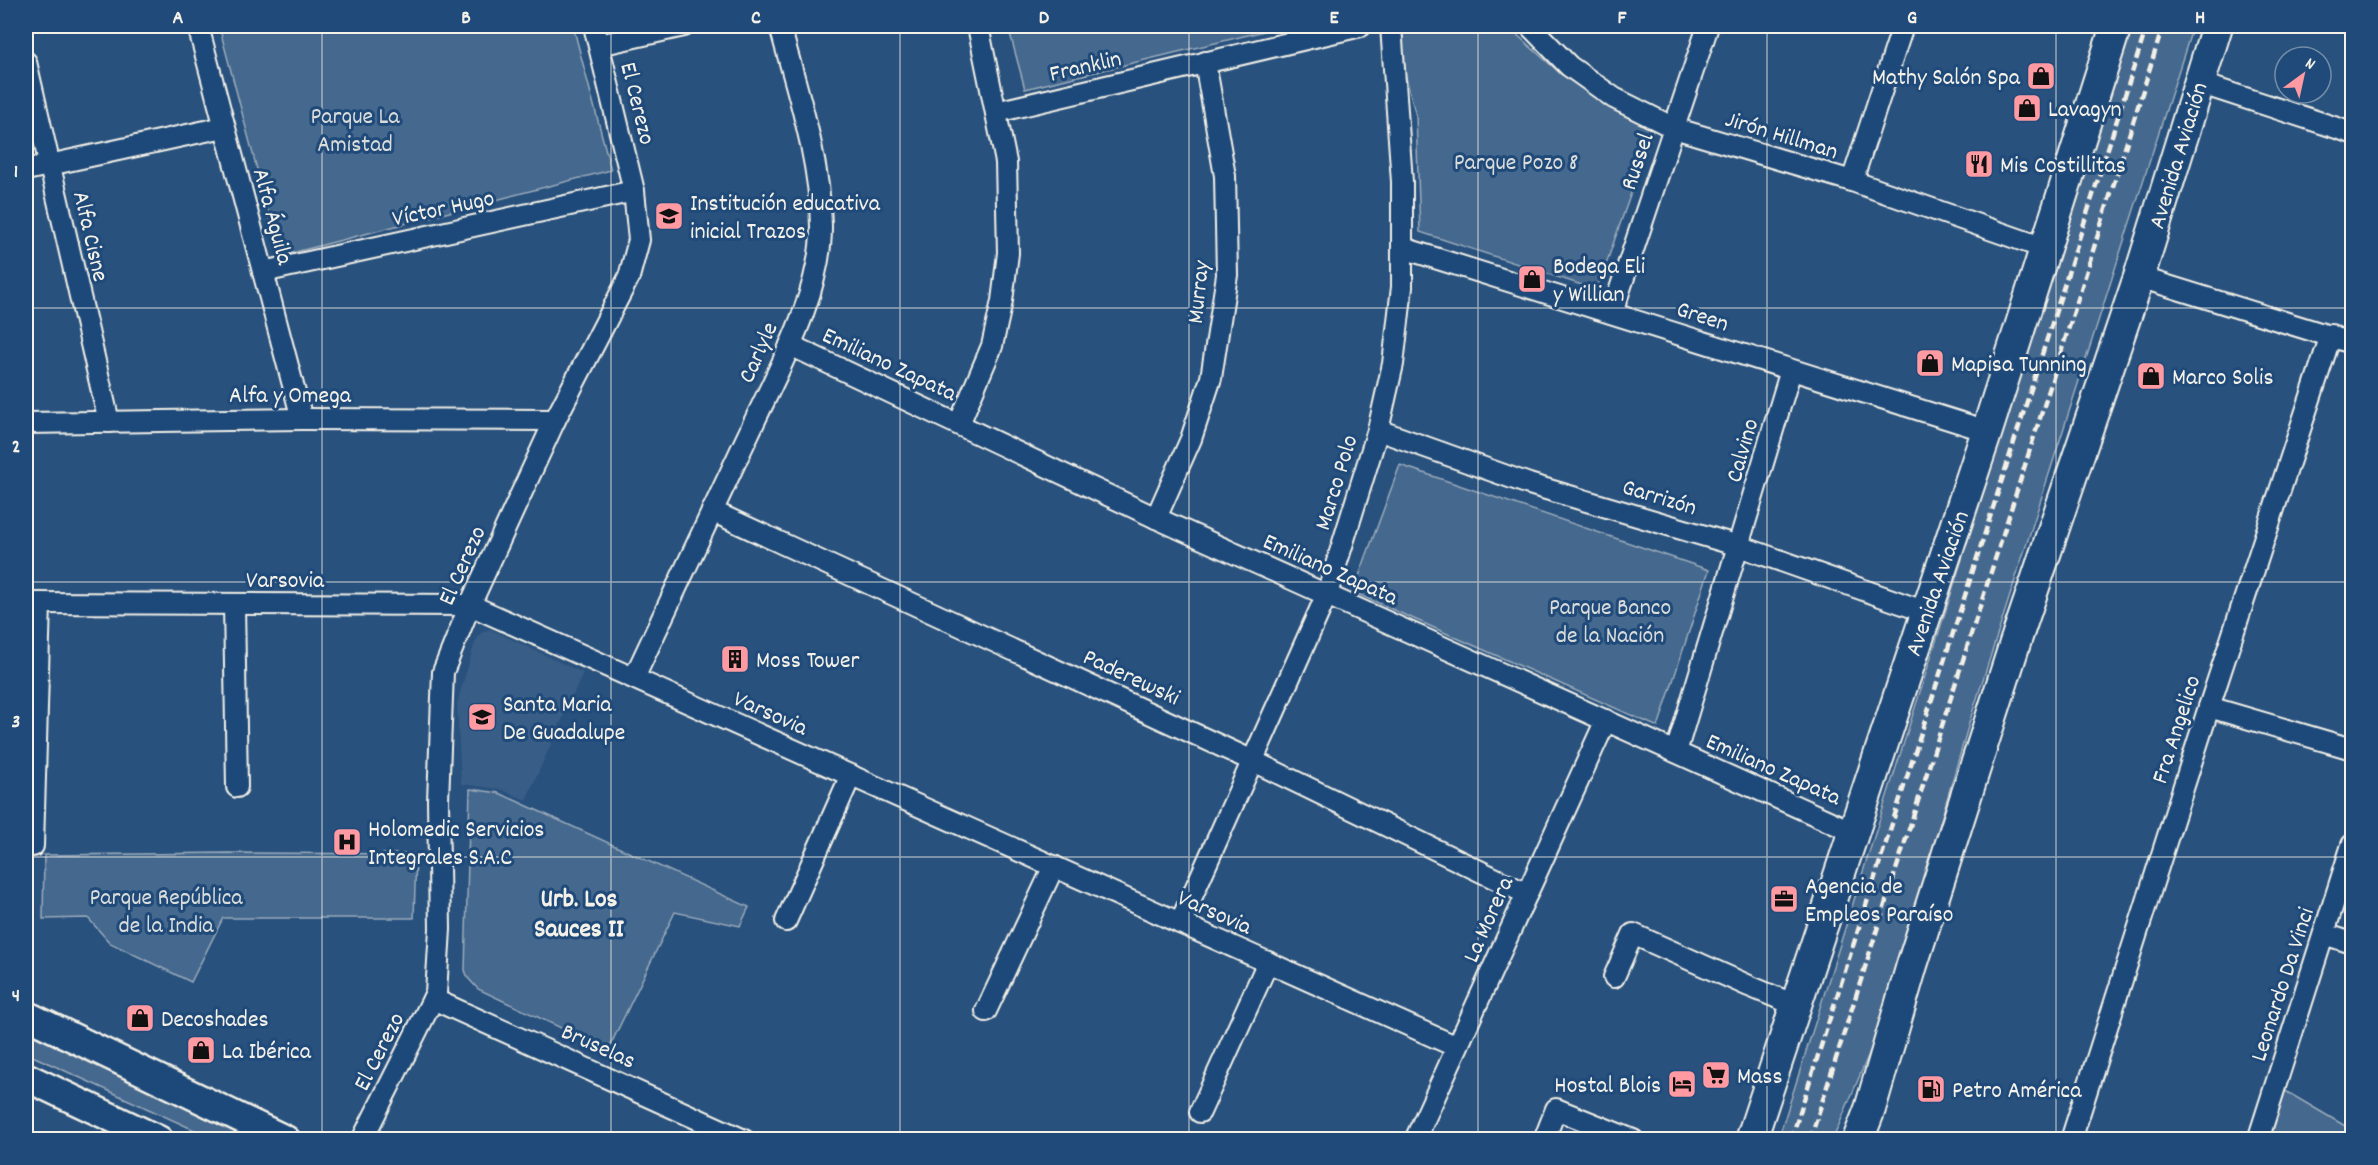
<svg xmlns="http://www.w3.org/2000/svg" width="2378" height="1165" viewBox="0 0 2378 1165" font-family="Dekko,sans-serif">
<rect width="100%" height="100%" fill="#28517e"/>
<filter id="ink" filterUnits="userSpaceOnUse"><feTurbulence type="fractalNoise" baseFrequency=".0167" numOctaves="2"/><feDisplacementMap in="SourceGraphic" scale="12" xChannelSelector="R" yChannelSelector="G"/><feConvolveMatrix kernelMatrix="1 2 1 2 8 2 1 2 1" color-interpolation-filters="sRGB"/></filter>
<g filter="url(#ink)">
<path fill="#375d86" d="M 490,629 L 583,673 L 526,800 L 500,789 L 461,784 L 457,703 L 475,642 L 481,633 Z"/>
<g fill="#45688e" stroke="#9cacbb" stroke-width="1.5">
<path d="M 219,26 L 573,26 L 611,170 L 280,256 Z"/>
<path d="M 1008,26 L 1285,26 L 1025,89 Z"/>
<path d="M 1406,26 L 1507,26 L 1561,74 L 1607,105 L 1653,130 L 1597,290 L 1420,232 L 1416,116 L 1394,31 Z"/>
<path d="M 2131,26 L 2193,26 L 1970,720 L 1882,1023 L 1833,1139 L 1778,1140 Z"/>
<path d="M 1400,465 L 1709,570 L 1658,727 L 1353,592 Z"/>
<path d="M 470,789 L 499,793 L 749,907 L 740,926 L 675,912 L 608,1050 L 478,989 L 468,978 L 465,970 Z"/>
<path d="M 229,853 L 416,854 L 414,918 L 223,918 L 191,982 L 110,943 L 88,918 L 43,919 L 44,855 Z"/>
<path d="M 26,1032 L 258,1139 L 214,1139 L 26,1053 Z"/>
<path d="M 2282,1089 L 2352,1130 L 2352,1139 L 2266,1140 Z"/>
</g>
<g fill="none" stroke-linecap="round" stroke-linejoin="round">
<g stroke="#f4f1e8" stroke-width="24">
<g id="street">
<path d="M 198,26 L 302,419"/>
<path d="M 1530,26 L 1569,66 L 1614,98 L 1674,128 L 1852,181 L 2044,248"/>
<path d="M 599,45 L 684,26"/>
<path d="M 26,62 L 109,422"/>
<path d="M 2199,83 L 2352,133"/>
<path d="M 996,112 L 1361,26"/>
<path d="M 26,170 L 224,127"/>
<path d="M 1852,181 L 1903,26"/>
<path d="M 1403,248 L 1987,431"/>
<path d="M 263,272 L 634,191"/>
<path d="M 2139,277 L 2352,343"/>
<path d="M 1612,313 L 1708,26"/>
<path d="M 790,345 L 1156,518 L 1853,832"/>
<path d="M 26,423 L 302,419 L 555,420"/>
<path d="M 959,424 L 992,346 L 1002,301 L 1008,253 L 1006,162 L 978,26"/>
<path d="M 1378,430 L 1529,484 L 1739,546 L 1926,612"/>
<path d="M 712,511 L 1253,761 L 1527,894"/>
<path d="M 1156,518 L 1191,439 L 1211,378 L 1227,275 L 1225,176 L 1205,62"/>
<path d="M 26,603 L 470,605 L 1457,1047"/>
<path d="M 234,604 L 237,787"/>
<path d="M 634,678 C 672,597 710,516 748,435 C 776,374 822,294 821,226 C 820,158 797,91 780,26"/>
<path d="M 2209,707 L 2352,749"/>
<path d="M 1676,752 L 1791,370"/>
<path d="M 33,846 L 40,603"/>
<path d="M 786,921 L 851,775"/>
<path d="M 1180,923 L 1327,594 L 1378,430 L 1393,364 L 1402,287 L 1402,182 L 1391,26"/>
<path d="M 2324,934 L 2352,943"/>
<path d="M 1614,977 L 1633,934 L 1749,986 L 1795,1005"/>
<path d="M 433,999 L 744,1140"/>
<path d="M 986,1011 L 1054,866"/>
<path d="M 1200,1112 L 1268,962"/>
<path d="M 362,1140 L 436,993 L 440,929 L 438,800 L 443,672 L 470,605 L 555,420 L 629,277 L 639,240 L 634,191 L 594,26"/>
<path d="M 1415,1140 L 1606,720"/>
<path d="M 1544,1140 L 1556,1109 L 1633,1140"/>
<path d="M 2071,1140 L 2209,707 L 2331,335"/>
<path d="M 2258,1140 L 2352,845"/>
</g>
</g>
<g stroke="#f4f1e8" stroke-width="32">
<g id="secondary">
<path d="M 26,1015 L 286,1140"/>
<path d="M 26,1077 L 159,1140"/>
</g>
</g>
<g stroke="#f4f1e8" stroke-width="34">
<g id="primary">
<path d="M 1751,1140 L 1987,431 L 2116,26"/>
<path d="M 1858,1140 L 1870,1109 L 1912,965 L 2015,643 L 2139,277 L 2217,26"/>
</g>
</g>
<use href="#street" stroke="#1f4a7a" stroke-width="20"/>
<use href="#secondary" stroke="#1f4a7a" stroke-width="27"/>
<use href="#primary" stroke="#1f4a7a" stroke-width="30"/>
<g stroke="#f4f1e8" stroke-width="4.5" stroke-dasharray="9 4.5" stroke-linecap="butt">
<path d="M 1791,1140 L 2147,26"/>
<path d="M 1810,1140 L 2077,302 L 2163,26"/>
</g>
</g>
</g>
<path fill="none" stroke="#f4f1e8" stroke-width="1.5" stroke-opacity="0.55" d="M 322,26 L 322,1140M 611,26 L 611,1140M 900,26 L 900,1140M 1189,26 L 1189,1140M 1478,26 L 1478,1140M 1767,26 L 1767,1140M 2056,26 L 2056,1140M 26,308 L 2352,308M 26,582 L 2352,582M 26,857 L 2352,857"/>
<defs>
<g id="shop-square" transform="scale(1.5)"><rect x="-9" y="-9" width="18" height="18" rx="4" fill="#ff9aa2" stroke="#1f4a7a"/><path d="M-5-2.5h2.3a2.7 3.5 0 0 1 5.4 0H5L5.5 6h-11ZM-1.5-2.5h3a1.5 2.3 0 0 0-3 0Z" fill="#111"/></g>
<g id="restaurant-square" transform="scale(1.5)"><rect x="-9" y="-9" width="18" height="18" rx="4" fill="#ff9aa2" stroke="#1f4a7a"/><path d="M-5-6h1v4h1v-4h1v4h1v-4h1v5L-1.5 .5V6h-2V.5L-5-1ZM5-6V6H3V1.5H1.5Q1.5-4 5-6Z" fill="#111"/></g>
<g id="school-square" transform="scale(1.5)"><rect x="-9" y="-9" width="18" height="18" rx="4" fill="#ff9aa2" stroke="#1f4a7a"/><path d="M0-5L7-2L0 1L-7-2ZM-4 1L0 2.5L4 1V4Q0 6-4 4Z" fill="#111"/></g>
<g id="building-square" transform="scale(1.5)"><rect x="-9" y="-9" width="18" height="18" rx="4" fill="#ff9aa2" stroke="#1f4a7a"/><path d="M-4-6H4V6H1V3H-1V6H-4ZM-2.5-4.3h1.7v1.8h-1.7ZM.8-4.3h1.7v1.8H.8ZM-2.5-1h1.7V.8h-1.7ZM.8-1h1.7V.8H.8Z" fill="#111"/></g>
<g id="hospital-square" transform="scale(1.5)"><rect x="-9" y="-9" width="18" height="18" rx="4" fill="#ff9aa2" stroke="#1f4a7a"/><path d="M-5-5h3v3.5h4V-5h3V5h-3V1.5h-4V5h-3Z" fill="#111"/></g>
<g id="office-square" transform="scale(1.5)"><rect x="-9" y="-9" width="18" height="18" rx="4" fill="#ff9aa2" stroke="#1f4a7a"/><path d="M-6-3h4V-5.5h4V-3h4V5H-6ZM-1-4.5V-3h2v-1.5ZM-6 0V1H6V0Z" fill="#111"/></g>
<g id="supermarket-square" transform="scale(1.5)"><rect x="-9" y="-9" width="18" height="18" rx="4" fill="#ff9aa2" stroke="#1f4a7a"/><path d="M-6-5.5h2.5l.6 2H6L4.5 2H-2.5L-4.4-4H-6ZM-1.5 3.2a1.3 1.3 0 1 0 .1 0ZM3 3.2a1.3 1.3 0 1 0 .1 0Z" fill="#111"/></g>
<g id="hotel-square" transform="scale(1.5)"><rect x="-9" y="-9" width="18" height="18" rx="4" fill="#ff9aa2" stroke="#1f4a7a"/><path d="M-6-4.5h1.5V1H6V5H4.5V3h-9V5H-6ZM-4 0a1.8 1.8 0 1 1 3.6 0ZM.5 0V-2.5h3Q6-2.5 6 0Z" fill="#111"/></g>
<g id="fuel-square" transform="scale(1.5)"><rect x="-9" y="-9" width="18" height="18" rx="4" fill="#ff9aa2" stroke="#1f4a7a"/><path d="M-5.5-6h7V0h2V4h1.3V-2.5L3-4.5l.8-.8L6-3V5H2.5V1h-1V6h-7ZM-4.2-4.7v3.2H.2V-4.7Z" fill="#111"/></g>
</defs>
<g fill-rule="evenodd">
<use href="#shop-square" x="2041" y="76"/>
<use href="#shop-square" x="2027" y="108"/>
<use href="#restaurant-square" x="1979" y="164"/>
<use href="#school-square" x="669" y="216"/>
<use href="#shop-square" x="1532" y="279"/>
<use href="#shop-square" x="1930" y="363"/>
<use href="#shop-square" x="2151" y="376"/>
<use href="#building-square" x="735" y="659"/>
<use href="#school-square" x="482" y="717"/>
<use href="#hospital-square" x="347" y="842"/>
<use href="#office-square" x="1784" y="899"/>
<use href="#shop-square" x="140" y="1018"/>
<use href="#shop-square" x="201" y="1050"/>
<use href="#supermarket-square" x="1716" y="1075"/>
<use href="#hotel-square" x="1682" y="1084"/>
<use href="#fuel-square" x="1931" y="1089"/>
</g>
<g text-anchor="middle" stroke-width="6" stroke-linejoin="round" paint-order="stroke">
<g font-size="24" fill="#f4f1e8" stroke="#1f4a7a">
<text transform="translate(1085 65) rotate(-13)" y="8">Franklin</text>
<text transform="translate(639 103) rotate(76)" y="8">El Cerezo</text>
<text transform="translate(1782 134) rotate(17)" y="8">Jirón Hillman</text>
<text transform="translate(2177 155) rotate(-73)" y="8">Avenida Aviación</text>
<text transform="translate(1636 161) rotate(-71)" y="8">Russel</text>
<text transform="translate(443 207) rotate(-12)" y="8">Víctor Hugo</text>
<text transform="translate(274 216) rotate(75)" y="8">Alfa Águila</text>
<text transform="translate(92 236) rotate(77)" y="8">Alfa Cisne</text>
<text transform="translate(1197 292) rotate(-84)" y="8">Murray</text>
<text transform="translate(1703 315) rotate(18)" y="8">Green</text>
<text transform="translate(757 352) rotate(-66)" y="8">Carlyle</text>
<text transform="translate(890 363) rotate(25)" y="8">Emiliano Zapata</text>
<text x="290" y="402">Alfa y Omega</text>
<text transform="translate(1741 450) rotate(-74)" y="8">Calvino</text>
<text transform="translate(1335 482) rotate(-73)" y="8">Marco Polo</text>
<text transform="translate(1660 496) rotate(17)" y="8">Garrizón</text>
<text transform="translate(461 565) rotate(-66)" y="8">El Cerezo</text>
<text transform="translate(1331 568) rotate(24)" y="8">Emiliano Zapata</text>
<text x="285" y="587">Varsovia</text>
<text transform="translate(1936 583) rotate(-71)" y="8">Avenida Aviación</text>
<text transform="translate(1132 676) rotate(25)" y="8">Paderewski</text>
<text transform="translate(771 712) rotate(24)" y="8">Varsovia</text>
<text transform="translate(2175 729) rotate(-72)" y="8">Fra Angelico</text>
<text transform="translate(1774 768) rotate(24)" y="8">Emiliano Zapata</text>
<text transform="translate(1215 911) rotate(24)" y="8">Varsovia</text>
<text transform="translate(1487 919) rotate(-66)" y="8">La Morera</text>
<text transform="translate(2281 984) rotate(-72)" y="8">Leonardo Da Vinci</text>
<text transform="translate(599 1045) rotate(24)" y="8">Bruselas</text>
<text transform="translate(378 1051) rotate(-63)" y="8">El Cerezo</text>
</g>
<g font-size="24" fill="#f4f1e8" stroke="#1f4a7a" text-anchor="start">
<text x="2020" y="84" text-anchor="end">Mathy Salón Spa</text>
<text x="2048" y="116">Lavagyn</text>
<text x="2000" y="172">Mis Costillitas</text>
<text x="690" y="210">Institución educativa<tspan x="690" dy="28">inicial Trazos</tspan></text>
<text x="1553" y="273">Bodega Eli<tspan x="1553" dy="28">y Willian</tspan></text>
<text x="1951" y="371">Mapisa Tunning</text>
<text x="2172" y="384">Marco Solis</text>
<text x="756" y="667">Moss Tower</text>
<text x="503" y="711">Santa Maria<tspan x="503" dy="28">De Guadalupe</tspan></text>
<text x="368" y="836">Holomedic Servicios<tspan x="368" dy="28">Integrales S.A.C</tspan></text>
<text x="1805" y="893">Agencia de<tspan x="1805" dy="28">Empleos Paraíso</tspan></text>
<text x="161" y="1026">Decoshades</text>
<text x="222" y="1058">La Ibérica</text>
<text x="1737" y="1083">Mass</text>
<text x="1661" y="1092" text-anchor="end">Hostal Blois</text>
<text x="1952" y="1097">Petro América</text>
</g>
<g font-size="24" fill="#dadcda" stroke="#1f4a7a">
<text x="355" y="123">Parque La<tspan x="355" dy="28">Amistad</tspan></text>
<text x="1516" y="169">Parque Pozo 8</text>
<text x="1610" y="614">Parque Banco<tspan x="1610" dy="28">de la Nación</tspan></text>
<text x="166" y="904">Parque República<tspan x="166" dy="28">de la India</tspan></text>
</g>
<g font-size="26" font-weight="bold" fill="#f4f1e8" stroke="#1f4a7a">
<text x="579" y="906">Urb. Los<tspan x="579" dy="30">Sauces II</tspan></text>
</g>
</g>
<rect width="2378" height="1165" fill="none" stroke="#1f4a7a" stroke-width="66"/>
<g transform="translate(2303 75) rotate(33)"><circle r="28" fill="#1f4a7a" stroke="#748da6" stroke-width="1.5"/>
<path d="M0-4.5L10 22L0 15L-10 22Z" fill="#ff9aa2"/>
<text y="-9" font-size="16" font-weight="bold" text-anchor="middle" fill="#f4f1e8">N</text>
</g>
<rect x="33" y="33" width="2312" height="1099" fill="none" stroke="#f4f1e8" stroke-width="2"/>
<g font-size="20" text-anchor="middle" font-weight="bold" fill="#f4f1e8">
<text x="178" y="23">A</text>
<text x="466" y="23">B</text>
<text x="756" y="23">C</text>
<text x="1044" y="23">D</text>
<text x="1334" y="23">E</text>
<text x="1622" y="23">F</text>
<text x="1912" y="23">G</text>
<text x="2200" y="23">H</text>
<text x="16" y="177">1</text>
<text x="16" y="452">2</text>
<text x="16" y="727">3</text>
<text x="16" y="1001">4</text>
</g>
</svg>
